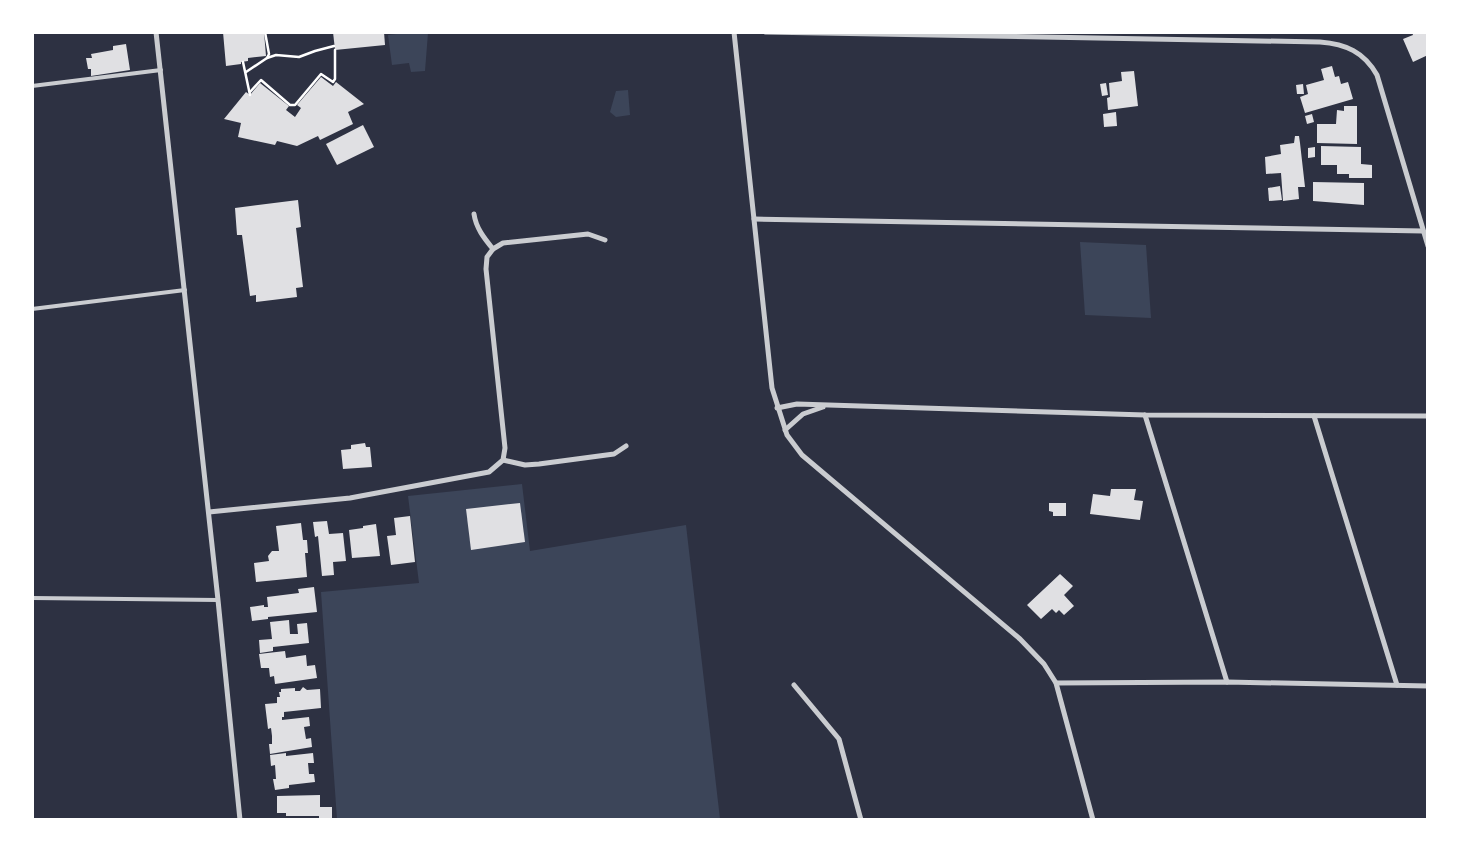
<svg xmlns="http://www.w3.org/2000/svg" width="1460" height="852" viewBox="0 0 1460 852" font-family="Cabin,sans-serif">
<rect width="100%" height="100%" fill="#2d3142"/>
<g fill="#3c4559">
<path d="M 413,32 L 428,33 L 425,71 L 411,72 L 409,63 L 392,65 L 388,35 Z"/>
<path d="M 628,90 L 630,115 L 616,117 L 610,112 L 616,91 Z"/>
<path d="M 1080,242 L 1146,245 L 1151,318 L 1085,315 Z"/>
<path d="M 522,484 L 530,551 L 686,525 L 720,819 L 337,819 L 321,592 L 419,583 L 408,496 Z"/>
</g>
<g fill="#e0e0e3">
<path d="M 223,32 L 264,32 L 266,56 L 248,58 L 248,61 L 241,62 L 241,64 L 226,66 Z"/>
<path d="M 333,32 L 384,32 L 385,45 L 335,50 Z"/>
<path d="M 1412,32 L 1428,32 L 1428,55 L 1413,62 L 1403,39 L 1413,35 Z"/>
<path d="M 126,44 L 130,70 L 91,76 L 91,69 L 88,69 L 86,58 L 92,58 L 91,54 L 113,50 L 113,46 Z"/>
<path d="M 1332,66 L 1335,77 L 1339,76 L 1341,84 L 1348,82 L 1353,99 L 1305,113 L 1300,97 L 1308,94 L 1306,85 L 1324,80 L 1321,69 Z"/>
<path d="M 1134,71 L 1138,106 L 1108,110 L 1107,98 L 1110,97 L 1109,83 L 1122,81 L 1121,72 Z"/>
<path d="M 321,77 L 333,86 L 336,82 L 364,104 L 348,112 L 353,124 L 320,140 L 318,136 L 297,146 L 277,141 L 275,145 L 238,137 L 241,123 L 224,119 L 246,92 L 250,95 L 260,83 L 289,106 L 286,110 L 295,117 L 301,108 L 297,105 Z"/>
<path d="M 1106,83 L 1108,95 L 1102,96 L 1100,84 Z"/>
<path d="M 1303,84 L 1304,94 L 1297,94 L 1296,85 Z"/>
<path d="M 1344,106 L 1357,106 L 1357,144 L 1317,143 L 1317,124 L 1336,124 L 1337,110 L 1344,111 Z"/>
<path d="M 1116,112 L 1117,126 L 1104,127 L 1103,114 Z"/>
<path d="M 1312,114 L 1314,122 L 1307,124 L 1305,116 Z"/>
<path d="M 363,125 L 374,147 L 337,165 L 326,144 Z"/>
<path d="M 1295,136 L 1299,136 L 1300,143 L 1305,187 L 1298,187 L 1299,199 L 1283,201 L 1281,173 L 1266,174 L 1265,157 L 1281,154 L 1280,145 L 1294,143 Z"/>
<path d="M 1321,146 L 1361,147 L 1361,164 L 1372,165 L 1372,178 L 1349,178 L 1349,174 L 1337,174 L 1337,165 L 1321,165 Z"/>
<path d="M 1315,147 L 1315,157 L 1308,158 L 1308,148 Z"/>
<path d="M 1313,182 L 1364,183 L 1364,205 L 1313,201 Z"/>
<path d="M 1280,186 L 1282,200 L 1269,201 L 1268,188 Z"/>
<path d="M 298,200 L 301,227 L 296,228 L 303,287 L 296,288 L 297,297 L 256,302 L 256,295 L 250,296 L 242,235 L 237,235 L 235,208 Z"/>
<path d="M 365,443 L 366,447 L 370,447 L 372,467 L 343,469 L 341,450 L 351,449 L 351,445 Z"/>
<path d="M 1111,489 L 1136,489 L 1134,500 L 1143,501 L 1140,520 L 1090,514 L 1093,494 L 1110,496 Z"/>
<path d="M 520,503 L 525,542 L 471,550 L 466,509 Z"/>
<path d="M 1049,503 L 1066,503 L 1066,516 L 1053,516 L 1053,512 L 1049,511 Z"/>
<path d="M 410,516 L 415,562 L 391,565 L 387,536 L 396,535 L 394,518 Z"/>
<path d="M 327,521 L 329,534 L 343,533 L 346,561 L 333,562 L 334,575 L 322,576 L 318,536 L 315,537 L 313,522 Z"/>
<path d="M 301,523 L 303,540 L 307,540 L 308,553 L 305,553 L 307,577 L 256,582 L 254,563 L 269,561 L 268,556 L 272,551 L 279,551 L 276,526 Z"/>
<path d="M 376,524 L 380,556 L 352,558 L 349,530 L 363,528 L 363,526 Z"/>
<path d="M 1060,574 L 1073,586 L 1064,595 L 1074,606 L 1064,615 L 1059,610 L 1056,613 L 1052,609 L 1041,619 L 1027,605 Z"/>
<path d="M 314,587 L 317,612 L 268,617 L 268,619 L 252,621 L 250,607 L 264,605 L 264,607 L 268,607 L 267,597 L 299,593 L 298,589 Z"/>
<path d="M 289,620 L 290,634 L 298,634 L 297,624 L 307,623 L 309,643 L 273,647 L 273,651 L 260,653 L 259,640 L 272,639 L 270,622 Z"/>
<path d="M 285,651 L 286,658 L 306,655 L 307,666 L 315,665 L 317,678 L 275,684 L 274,676 L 270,677 L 269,668 L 261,668 L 259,654 Z"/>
<path d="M 303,687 L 307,690 L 320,689 L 321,708 L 284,712 L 284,717 L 282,717 L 282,720 L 309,717 L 310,726 L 304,727 L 306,739 L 311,738 L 312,747 L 270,754 L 269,744 L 272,744 L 272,736 L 271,728 L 268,729 L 265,704 L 277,703 L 277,697 L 280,697 L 279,692 L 281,692 L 281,689 L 295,688 L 295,691 L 300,691 Z"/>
<path d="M 286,753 L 286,756 L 313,753 L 314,763 L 308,763 L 309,774 L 314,774 L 315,782 L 289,785 L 289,788 L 275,790 L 273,779 L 276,779 L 275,765 L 271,766 L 270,755 Z"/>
<path d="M 320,795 L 320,807 L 332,807 L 332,820 L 319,820 L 319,816 L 286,816 L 286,813 L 277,813 L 277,796 Z"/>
</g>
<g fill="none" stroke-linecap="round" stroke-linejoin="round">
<g stroke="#fff" stroke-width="2.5">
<path d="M 267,58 L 276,55 L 299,57 L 315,51 L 334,46"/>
<path d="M 243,62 L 250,95"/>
<path d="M 246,72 L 267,58 L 269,54 L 265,32"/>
<path d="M 250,92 L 261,80 L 290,105 L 295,105 L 321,74 L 333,82 L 335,79 L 335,50"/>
</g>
<g stroke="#caccd0" stroke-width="4">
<path d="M 32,86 L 161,70"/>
<path d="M 32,309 L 185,290"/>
<path d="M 32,598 L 218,600"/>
</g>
<g stroke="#caccd0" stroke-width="5">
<path d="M 156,32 L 218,600 L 240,820"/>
<path d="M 734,32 L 772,388 L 787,435 L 802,455 L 1020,639 L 1044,664 L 1056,683 L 1093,820"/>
<path d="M 765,32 L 1320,42 C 1346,44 1364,52 1377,75 L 1428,246"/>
<path d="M 754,219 L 1423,231"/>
<path d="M 493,249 L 503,243 L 588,234 L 605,240"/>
<path d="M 777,408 L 797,404 L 1145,415 L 1428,416"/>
<path d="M 1145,415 L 1227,682"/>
<path d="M 1314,416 L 1397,685"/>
<path d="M 785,430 L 803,414 L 823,407"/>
<path d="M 503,460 L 525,465 L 539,464 L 614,454 L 626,446"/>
<path d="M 209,512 L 350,498 L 489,472 L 503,460 L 505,448 L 486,269 L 487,257 L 493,249 C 484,238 476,228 474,214"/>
<path d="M 1056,683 L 1227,682 L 1428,686"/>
<path d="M 794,685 L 839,739 L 861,820"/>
</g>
</g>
<rect width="1460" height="852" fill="none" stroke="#ffffff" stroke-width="68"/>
</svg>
